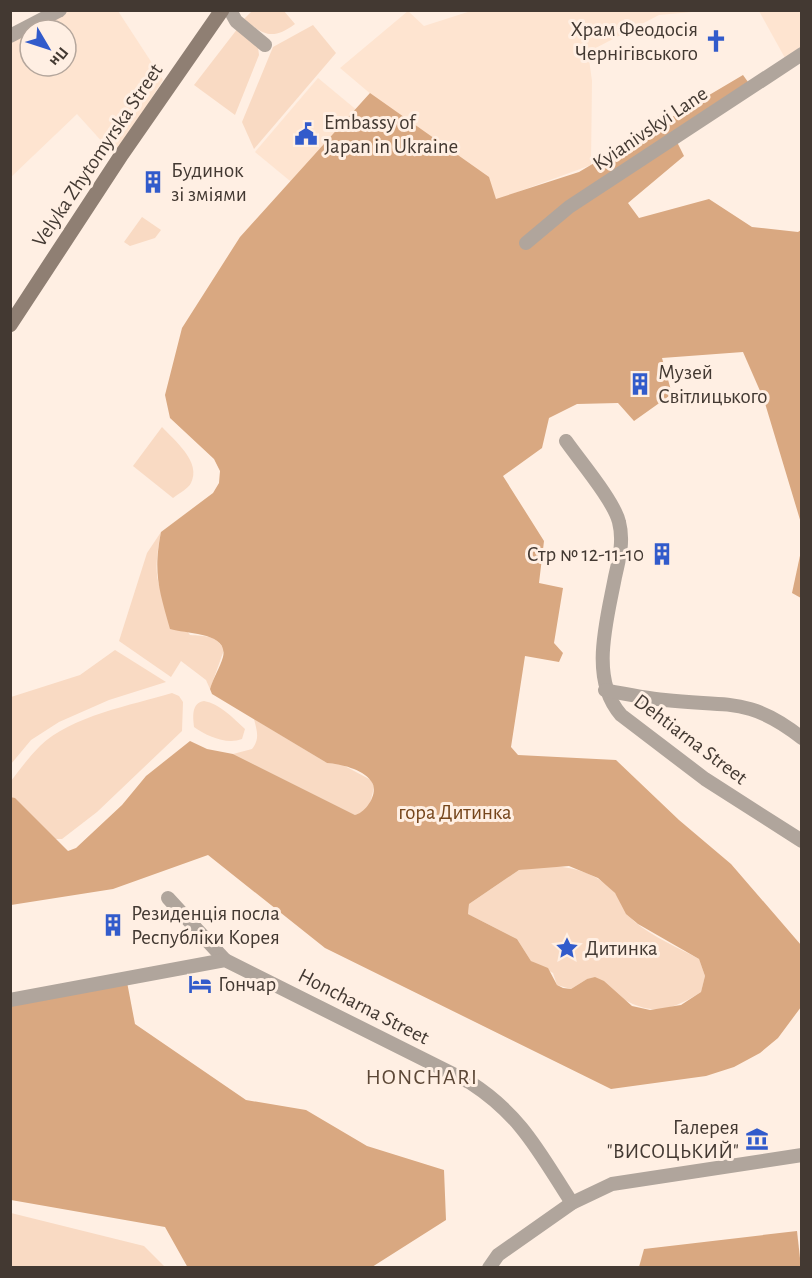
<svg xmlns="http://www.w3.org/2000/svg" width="812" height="1278" viewBox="0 0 812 1278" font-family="'Alegreya Sans',sans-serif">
<rect width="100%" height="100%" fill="#ffefe3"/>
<g fill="#fee4d0" fill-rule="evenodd">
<path d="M 474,10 L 703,11 L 659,15 L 588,52 L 592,81 L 591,165 L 496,200 L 340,68 L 408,11 L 424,26 Z"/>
<path d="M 66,11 L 118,11 L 163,80 L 115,156 L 77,114 L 11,177 L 11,39 ZM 30,30 L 66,30 L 66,66 L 30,66 Z"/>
<path d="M 759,11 L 801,11 L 801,47 L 785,58 Z"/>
<path d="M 318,78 L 359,112 L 295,185 L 255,152 Z"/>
</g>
<g fill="#f9dac3">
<path d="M 252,11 L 284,11 L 295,24 C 273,40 264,36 244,19 Z"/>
<path d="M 313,25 L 336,53 L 254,149 L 242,122 L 273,47 Z"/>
<path d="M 238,28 L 258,47 L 259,55 L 235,115 L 194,85 Z"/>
<path d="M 142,217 L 161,230 L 155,238 L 130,246 L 124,242 Z"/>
<path d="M 162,427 C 174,440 202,462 191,483 C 188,489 178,494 173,498 L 133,466 Z"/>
<path d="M 161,532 C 150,588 160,590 190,635 C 205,636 217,635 224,650 L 210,689 L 206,680 L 181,661 L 171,677 L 119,641 L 147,553 Z"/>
<path d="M 115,650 L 166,682 L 109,700 L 59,722 L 31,740 L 11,764 L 11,697 L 80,675 Z"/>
<path d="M 172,693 L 179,696 L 183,702 L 182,731 L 97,812 L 62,839 L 53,839 L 15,799 L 11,797 L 11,781 C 20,769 30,756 40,746 C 71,716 132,705 172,693 Z"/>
<path d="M 204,701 C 220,704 233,718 245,729 L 242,739 C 227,745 206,736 194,727 C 193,717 191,703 204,701 Z"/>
<path d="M 254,719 L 327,763 L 341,764 L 371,780 L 374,787 L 370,804 L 361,814 L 355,815 L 233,754 L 252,749 C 260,739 257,731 254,719 Z"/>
<path d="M 547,866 C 572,866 597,873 614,892 C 623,901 625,913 635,922 C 653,937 679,948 699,959 L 705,976 L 701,992 C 649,1026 634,1003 587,979 L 571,989 L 557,985 L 553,973 L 531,961 L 517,939 L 468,914 L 469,904 L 519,870 Z"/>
<path d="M 11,1213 L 144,1246 L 165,1267 L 11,1267 Z"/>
</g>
<g fill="#d9a881" fill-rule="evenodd">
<path d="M 743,75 L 748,82 L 672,132 L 684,156 L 628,203 L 639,218 L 709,199 L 752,227 L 798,232 L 801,230 L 801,523 L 764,400 L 743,352 L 662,358 L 672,394 L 634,421 L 618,403 L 577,404 L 549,418 L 542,448 L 503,476 L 544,541 L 539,583 L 563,588 L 554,643 L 563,653 L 559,662 L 525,656 L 511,747 L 518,755 L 616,760 L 679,820 L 731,864 L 801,945 L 801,1007 L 778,1038 L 760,1053 L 734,1067 L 706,1076 L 611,1089 L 325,948 L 208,855 L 113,889 L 11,905 L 10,797 L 15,798 L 68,851 L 76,848 L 122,805 L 146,776 L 190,741 L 207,749 L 233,754 L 355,815 C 366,813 380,792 371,781 C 363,769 340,764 327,763 L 212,694 L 210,689 C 213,678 220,668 223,657 C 229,632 186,634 170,629 C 159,590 153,573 161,532 L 213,493 L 219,483 L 220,471 L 214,459 L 170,418 L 165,395 L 182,328 L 240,237 L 370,93 L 489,177 L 496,199 L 579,172 ZM 569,866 L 598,878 L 615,893 L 626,914 L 638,924 L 699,959 L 705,976 L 701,992 L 681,1005 L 650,1010 L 632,1006 L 604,981 L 595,977 L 587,979 L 571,989 L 563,988 L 557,985 L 548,968 L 531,961 L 517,939 L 468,914 L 469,904 L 519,870 Z"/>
<path d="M 801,551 L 802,598 L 801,598 L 792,593 Z"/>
<path d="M 127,982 L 135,1024 L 246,1100 L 306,1110 L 367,1146 L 444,1170 L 446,1220 L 372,1267 L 188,1268 L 165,1227 L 11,1200 L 11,1003 Z"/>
<path d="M 797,1231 L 801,1267 L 639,1267 L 644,1249 Z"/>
</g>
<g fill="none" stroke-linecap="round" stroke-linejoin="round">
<g stroke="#b0a59c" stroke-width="14">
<path d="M 230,10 L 236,21 L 265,45"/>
<path d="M 10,36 L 60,10"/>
<path d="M 526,243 L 569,207 L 802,54"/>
<path d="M 566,441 C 580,461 614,501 619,522 C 624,541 619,560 615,577 C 607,620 589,679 621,715 L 705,779 L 802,841"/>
<path d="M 605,690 C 625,694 645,698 665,700 C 726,707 749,696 802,738"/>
<path d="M 168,898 L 225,960"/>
<path d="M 10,1000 L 225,960 L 471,1083 C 522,1116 540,1154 572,1203"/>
<path d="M 489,1268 L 498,1255 L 572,1203 L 612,1184 L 802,1155"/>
</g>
<path stroke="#8f7f73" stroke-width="15" d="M 10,325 L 122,154 L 222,10"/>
</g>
<defs>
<g id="church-bare" transform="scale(1.8)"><path d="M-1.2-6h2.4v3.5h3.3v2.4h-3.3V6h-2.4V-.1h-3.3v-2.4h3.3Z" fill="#325bcb" stroke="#ffefe3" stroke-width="2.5" paint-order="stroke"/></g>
<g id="civic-bare" transform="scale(1.8)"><path d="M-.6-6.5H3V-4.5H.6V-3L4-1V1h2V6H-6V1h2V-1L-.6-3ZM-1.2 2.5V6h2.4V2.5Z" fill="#325bcb" stroke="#ffefe3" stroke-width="2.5" paint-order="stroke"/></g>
<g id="building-bare" transform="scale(1.8)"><path d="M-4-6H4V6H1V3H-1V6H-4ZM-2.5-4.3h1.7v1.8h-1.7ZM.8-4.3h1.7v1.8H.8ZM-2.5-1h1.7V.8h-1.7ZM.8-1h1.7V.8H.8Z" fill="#325bcb" stroke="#ffefe3" stroke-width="2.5" paint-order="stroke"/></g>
<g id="sight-bare" transform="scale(1.8)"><path d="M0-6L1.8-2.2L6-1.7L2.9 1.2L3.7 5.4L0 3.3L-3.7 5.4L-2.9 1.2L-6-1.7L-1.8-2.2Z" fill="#325bcb" stroke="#ffefe3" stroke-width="2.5" paint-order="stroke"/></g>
<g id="hotel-bare" transform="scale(1.8)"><path d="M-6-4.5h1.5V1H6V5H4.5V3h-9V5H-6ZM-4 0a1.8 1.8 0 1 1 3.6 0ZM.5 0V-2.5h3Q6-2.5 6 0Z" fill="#325bcb" stroke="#ffefe3" stroke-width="2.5" paint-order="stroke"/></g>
<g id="museum-bare" transform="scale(1.8)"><path d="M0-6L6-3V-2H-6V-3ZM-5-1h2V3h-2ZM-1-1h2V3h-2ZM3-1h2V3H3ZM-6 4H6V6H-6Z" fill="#325bcb" stroke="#ffefe3" stroke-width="2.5" paint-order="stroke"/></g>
</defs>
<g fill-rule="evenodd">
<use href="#church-bare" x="716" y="41"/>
<use href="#civic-bare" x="306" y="134"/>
<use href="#building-bare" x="153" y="182"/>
<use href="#building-bare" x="640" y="384"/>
<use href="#building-bare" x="662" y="554"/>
<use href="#building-bare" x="113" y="925"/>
<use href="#sight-bare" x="567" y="948"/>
<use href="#hotel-bare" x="200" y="984"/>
<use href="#museum-bare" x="757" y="1139"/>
</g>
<g text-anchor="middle" stroke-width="6" stroke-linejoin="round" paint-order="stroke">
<g font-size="21" fill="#433932" stroke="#ffefe3" text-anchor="start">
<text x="698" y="36" text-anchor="end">Храм Феодосія<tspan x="698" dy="24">Чернігівського</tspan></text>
<text x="324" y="129">Embassy of<tspan x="324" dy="24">Japan in Ukraine</tspan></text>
<text x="171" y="177">Будинок<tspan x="171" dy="24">зі зміями</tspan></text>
<text x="658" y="379">Музей<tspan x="658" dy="24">Світлицького</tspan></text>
<text x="644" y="561" text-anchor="end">Стр № 12-11-10</text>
<text x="131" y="920">Резиденція посла<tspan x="131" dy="24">Республіки Корея</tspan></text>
<text x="585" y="955">Дитинка</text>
<text x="218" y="991">Гончар</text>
<text x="739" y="1134" text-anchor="end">Галерея<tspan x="739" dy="24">"ВИСОЦЬКИЙ"</tspan></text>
</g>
<g font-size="21" fill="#433932" stroke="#ffefe3">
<text transform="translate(650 128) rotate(-34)" y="7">Kyianivskyi Lane</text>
<text transform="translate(97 155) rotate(-56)" y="7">Velyka Zhytomyrska Street</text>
<text transform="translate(691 739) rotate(37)" y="7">Dehtiarna Street</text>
<text transform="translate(364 1006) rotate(27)" y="7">Honcharna Street</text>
</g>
<g font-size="21" fill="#76461c" stroke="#ffefe3">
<text x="455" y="819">гора Дитинка</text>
</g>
<g font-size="22" letter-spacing="1.5" fill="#5c4736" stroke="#ffefe3">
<text x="422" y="1084">HONCHARI</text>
</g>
</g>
<rect width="812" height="1278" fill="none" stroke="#433932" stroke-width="24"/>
<g transform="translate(48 48) rotate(129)"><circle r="28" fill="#ffefe3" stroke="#b4a69c" stroke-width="1.5"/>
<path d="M0-4.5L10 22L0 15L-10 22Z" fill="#325bcb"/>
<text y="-9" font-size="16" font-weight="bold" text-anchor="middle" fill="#433932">Пн</text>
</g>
</svg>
